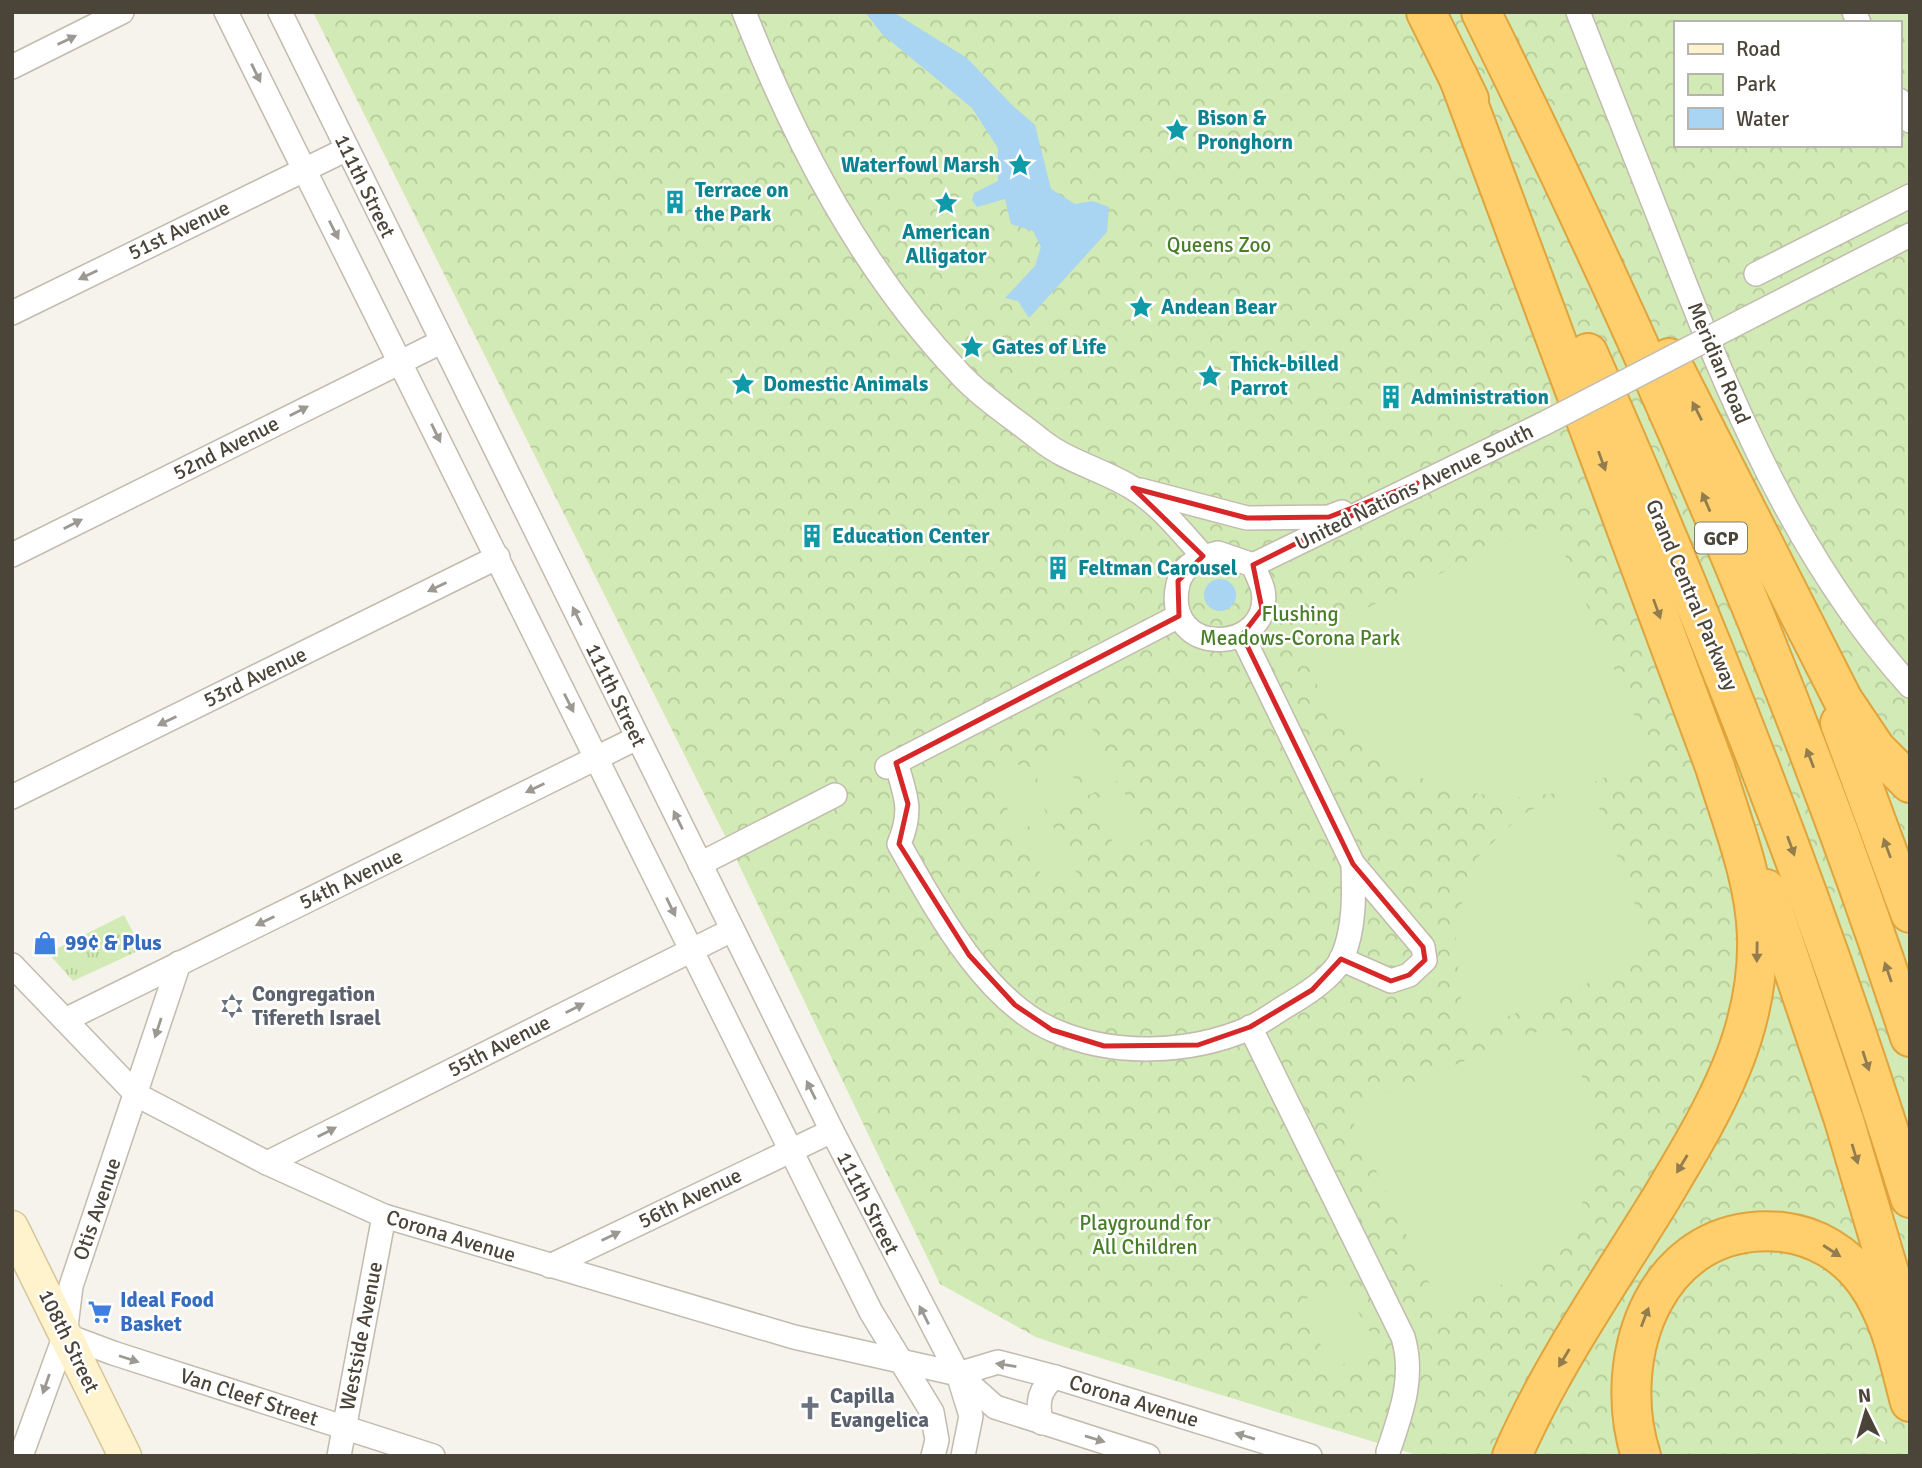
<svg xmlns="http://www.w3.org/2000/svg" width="1922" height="1468" viewBox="0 0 1922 1468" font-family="Signika,sans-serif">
<defs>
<pattern id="grass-tufts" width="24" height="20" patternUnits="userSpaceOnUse" patternTransform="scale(1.75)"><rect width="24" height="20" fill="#d2eab5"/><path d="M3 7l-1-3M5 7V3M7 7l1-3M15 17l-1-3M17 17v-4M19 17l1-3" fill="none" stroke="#b6ca9c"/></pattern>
<pattern id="park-crowns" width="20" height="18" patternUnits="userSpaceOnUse" patternTransform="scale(1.75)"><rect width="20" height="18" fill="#d2eab5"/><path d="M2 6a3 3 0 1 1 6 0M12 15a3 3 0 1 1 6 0" fill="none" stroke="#b6ca9c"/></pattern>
</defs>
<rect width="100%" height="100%" fill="#f6f3ec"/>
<path fill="url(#grass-tufts)" d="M 124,915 L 142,949 L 73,981 L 48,953 Z"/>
<path fill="url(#park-crowns)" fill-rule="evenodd" d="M 313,12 L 1910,12 L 1910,1456 L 1420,1456 L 1068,1348 L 1036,1337 L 940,1284 L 729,844 ZM 1675,23 L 1899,23 L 1899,145 L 1675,145 Z"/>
<g fill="#d2eab5">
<path d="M 1538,528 L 1557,536 L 1652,757 L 1590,784 L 1650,944 L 1643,960 L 1471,1032 L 1460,994 L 1455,925 L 1477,858 L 1520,816 L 1565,792 L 1508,799 L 1440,787 L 1363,749 L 1322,696 L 1298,640 Z"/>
<path d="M 1092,728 L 1119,780 L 1089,795 L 1063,742 Z"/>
<path d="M 1057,746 L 1084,798 L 1055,813 L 1028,761 Z"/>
<path d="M 1021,764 L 1048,816 L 1019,831 L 992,779 Z"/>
<path d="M 1121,786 L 1148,839 L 1119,854 L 1092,801 Z"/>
<path d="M 1051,822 L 1078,875 L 1049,890 L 1022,837 Z"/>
<path d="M 1559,1023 L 1589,1093 L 1594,1175 L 1569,1234 L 1503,1284 L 1443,1312 L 1352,1120 L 1356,1105 Z"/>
<path d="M 1339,1280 L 1378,1345 L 1335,1369 L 1297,1304 Z"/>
</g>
<g fill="#a9d4f2">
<path d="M 865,12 L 893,12 L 967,58 L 1012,105 L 1035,125 L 1051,189 L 1075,204 L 1092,201 L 1109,207 L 1107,232 L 1029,318 L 1018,301 L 1005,298 L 1035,266 L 1041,247 L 1033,231 L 1011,224 L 1005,199 L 977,207 L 972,200 L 974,193 L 998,181 L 998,148 L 972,108 L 882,34 Z"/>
<circle cx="1220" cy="595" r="16"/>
</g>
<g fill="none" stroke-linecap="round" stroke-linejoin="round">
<g stroke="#c2bbae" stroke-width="26">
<g id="street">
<path d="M 226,12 L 871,1312 L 932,1412 L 937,1440 L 933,1456"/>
<path d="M 280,12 L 832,1131 L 958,1374 L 971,1416 L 963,1456"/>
<path d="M 744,12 C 795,142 862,271 960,374 C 983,399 1015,419 1042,441 C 1067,461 1103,470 1131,487 C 1159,503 1182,533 1203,556"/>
<path d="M 1578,12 C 1608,88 1638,164 1668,240 C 1729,397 1795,559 1910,686"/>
<path d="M 1854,12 L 1859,23"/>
<path d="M 12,67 L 122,12"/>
<path d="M 1899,100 L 1910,121"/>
<path d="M 1756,274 L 1910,196"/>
<path d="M 12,313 L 347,149"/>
<path d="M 1746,319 L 1910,235"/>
<path d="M 1140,490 L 1247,518 L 1329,517 L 1342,512"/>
<path d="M 1218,553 L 1253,565 C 1256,573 1261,582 1263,590 C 1274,655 1161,659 1178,584 C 1182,565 1201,557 1218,553 Z"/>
<path d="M 12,555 L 441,342"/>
<path d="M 1253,565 L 1543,424"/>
<path d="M 896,763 C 906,796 913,811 899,844 C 935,907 984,1000 1053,1030 C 1113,1057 1190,1054 1250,1028 C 1264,1021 1277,1011 1291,1003 C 1308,993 1333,977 1342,958 C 1355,929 1354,894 1353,864 L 1242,635"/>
<path d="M 887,767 L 1179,616"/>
<path d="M 12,797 L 498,557"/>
<path d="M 700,864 L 835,795"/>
<path d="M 1341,959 L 1391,981 L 1409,975 L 1425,960 L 1423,947 L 1353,864"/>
<path d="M 12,965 L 137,1095 L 267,1163 L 384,1216 L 794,1337 L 958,1374 L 995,1407 L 1148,1456"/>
<path d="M 65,1020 L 637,738"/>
<path d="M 1250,1027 L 1403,1337 C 1415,1377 1401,1414 1388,1452"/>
<path d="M 267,1163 L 732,930"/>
<path d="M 550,1266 L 832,1131"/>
<path d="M 65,1335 L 113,1353 L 433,1456"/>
<path d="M 958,1374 L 998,1362 L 1055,1377 L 1310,1456"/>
<path d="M 1042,1423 C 1036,1404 1039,1389 1055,1377"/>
<path d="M 21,1456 L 65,1335 L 71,1286 L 179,963"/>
<path d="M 339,1456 L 384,1216"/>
</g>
</g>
<g stroke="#d6c79b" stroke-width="35">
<path id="secondary" d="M 12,1227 L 125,1456"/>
</g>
<g stroke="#e0a43c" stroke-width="42">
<g id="highway">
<path d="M 1426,12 L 1469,99"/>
<path d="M 1481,12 C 1645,343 1795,685 1910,1037"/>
<path d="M 1458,76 L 1715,767 C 1732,822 1755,878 1757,936 C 1760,1037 1710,1116 1660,1200 C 1609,1283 1551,1366 1512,1456"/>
<path d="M 1588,353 C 1710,629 1821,909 1910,1198"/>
<path d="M 1669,358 L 1843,700 L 1876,749 L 1910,783"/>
<path d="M 1840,723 L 1910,913"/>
<path d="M 1766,889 L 1844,1120 L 1910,1343"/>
<path d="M 1641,1456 C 1609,1356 1657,1220 1782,1232 C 1816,1236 1846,1254 1866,1282 C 1891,1317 1899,1361 1910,1402"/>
</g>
</g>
<use href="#street" stroke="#fff" stroke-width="23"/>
<use href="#secondary" stroke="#fff3cd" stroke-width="32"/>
<use href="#highway" stroke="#ffcf6e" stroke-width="38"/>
<g stroke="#c2bbae" stroke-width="26" stroke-linecap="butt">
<path id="street-bridge" d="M 1543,424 L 1746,319"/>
</g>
<use href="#street-bridge" stroke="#fff" stroke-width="23"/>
</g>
<defs><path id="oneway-solid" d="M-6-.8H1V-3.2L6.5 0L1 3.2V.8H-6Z" transform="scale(1.75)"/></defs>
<g fill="#9c9892">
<use href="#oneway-solid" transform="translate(67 40) rotate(-26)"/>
<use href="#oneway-solid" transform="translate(256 73) rotate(64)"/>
<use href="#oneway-solid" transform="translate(334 230) rotate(63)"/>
<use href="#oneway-solid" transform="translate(88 275) rotate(154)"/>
<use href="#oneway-solid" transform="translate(299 411) rotate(-27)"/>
<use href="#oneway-solid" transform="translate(436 433) rotate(64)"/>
<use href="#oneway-solid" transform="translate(73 524) rotate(-27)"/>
<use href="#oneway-solid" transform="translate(437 587) rotate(154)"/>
<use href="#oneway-solid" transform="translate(577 616) rotate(-116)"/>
<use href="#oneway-solid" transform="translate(569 703) rotate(63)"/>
<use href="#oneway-solid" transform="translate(167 721) rotate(154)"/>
<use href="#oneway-solid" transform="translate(535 788) rotate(154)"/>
<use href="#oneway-solid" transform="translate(678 820) rotate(-116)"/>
<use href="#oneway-solid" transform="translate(671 907) rotate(64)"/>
<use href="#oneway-solid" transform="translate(265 921) rotate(154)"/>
<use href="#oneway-solid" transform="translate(575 1008) rotate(-27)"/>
<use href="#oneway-solid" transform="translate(158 1028) rotate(108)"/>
<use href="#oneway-solid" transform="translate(811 1090) rotate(-116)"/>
<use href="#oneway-solid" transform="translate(327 1132) rotate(-27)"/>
<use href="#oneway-solid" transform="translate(611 1236) rotate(-26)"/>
<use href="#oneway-solid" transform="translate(924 1315) rotate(-117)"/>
<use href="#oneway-solid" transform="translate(129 1359) rotate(18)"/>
<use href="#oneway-solid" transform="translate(1006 1365) rotate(-171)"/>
<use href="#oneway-solid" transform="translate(46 1384) rotate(109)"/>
<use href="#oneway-solid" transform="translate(1245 1436) rotate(-163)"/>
<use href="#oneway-solid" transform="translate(1095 1439) rotate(17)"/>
</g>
<g fill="#937c4e">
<use href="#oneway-solid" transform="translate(1697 411) rotate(-117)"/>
<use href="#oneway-solid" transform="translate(1602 461) rotate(70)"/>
<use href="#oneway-solid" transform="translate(1706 502) rotate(-113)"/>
<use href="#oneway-solid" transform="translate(1657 609) rotate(70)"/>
<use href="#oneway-solid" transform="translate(1810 758) rotate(-111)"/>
<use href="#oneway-solid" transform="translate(1791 846) rotate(70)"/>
<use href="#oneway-solid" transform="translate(1887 848) rotate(-110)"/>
<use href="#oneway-solid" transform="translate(1757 952) rotate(91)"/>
<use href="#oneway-solid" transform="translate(1888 972) rotate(-109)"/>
<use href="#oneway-solid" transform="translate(1866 1061) rotate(72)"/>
<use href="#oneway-solid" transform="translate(1855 1154) rotate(73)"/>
<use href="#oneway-solid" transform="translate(1682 1164) rotate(121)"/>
<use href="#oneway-solid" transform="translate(1832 1251) rotate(33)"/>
<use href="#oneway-solid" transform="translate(1645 1317) rotate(-69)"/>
<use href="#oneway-solid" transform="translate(1564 1358) rotate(121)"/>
</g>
<path fill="none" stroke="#d62828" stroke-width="5" stroke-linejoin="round" d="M 1417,483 L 1253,565 L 1262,609 L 1242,635 L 1353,864 L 1423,947 L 1425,960 L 1409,975 L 1391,981 L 1341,959 L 1312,990 L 1250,1027 L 1198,1045 L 1104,1046 L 1052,1030 L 1015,1005 L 969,955 L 899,844 L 908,804 L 896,763 L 1179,616 L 1178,581 L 1203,556 L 1133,488 L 1247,518 L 1329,517 Z"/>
<defs>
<g id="sight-bare" transform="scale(1.89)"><path d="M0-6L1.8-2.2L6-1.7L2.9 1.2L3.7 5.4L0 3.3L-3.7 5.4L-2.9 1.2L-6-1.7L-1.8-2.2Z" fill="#0f9aa8" stroke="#fff" stroke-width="2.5" paint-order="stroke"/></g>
<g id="building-bare" transform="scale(1.89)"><path d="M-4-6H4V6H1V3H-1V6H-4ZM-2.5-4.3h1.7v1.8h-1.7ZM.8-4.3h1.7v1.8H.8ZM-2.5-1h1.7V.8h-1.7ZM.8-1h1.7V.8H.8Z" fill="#0f9aa8" stroke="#fff" stroke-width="2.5" paint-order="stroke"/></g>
<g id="shop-bare" transform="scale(1.89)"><path d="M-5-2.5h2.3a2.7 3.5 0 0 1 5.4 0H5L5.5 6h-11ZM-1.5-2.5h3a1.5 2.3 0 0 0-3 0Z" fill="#3f7fe0" stroke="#fff" stroke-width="2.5" paint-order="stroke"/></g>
<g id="synagogue-bare" transform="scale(1.89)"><path d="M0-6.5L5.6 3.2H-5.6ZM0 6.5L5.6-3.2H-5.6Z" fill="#6b7280" stroke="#fff" stroke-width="2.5" paint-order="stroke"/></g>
<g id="supermarket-bare" transform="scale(1.89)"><path d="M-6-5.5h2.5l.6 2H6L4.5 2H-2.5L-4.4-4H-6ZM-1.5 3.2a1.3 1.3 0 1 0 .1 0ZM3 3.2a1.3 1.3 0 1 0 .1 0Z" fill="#3f7fe0" stroke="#fff" stroke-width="2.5" paint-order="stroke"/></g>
<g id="church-bare" transform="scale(1.89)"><path d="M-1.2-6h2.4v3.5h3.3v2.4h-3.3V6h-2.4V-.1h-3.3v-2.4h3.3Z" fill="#6b7280" stroke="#fff" stroke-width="2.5" paint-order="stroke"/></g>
</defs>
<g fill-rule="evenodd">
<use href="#sight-bare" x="1177" y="130"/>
<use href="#sight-bare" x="1020" y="165"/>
<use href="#building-bare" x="675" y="202"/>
<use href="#sight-bare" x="946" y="203"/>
<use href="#sight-bare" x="1141" y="307"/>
<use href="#sight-bare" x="972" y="347"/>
<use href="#sight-bare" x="1210" y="376"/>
<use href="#sight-bare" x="743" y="384"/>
<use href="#building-bare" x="1391" y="397"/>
<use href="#building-bare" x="812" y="536"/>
<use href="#building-bare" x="1058" y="568"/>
<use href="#shop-bare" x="45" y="943"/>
<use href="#synagogue-bare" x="232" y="1006"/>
<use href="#supermarket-bare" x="100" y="1312"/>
<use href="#church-bare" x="810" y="1408"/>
</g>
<g text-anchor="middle" stroke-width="5" stroke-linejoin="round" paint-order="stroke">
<rect fill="#fff" stroke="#817c74" stroke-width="2" x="1695" y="522.5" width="52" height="31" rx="5"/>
<g font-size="19" font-weight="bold" fill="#4b4439">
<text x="1721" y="545">GCP</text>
</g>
<g font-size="21" font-weight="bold" fill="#0d838f" stroke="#fff" text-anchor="start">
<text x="1197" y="125">Bison &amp;<tspan x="1197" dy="24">Pronghorn</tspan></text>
<text x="1000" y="172" text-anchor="end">Waterfowl Marsh</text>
<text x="695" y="197">Terrace on<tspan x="695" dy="24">the Park</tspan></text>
<text x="946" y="239" text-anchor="middle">American<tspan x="946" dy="24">Alligator</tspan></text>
<text x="1161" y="314">Andean Bear</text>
<text x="992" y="354">Gates of Life</text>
<text x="1230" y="371">Thick-billed<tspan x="1230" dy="24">Parrot</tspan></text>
<text x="763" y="391">Domestic Animals</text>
<text x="1411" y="404">Administration</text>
<text x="832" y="543">Education Center</text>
<text x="1078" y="575">Feltman Carousel</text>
</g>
<g font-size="21" fill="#4b4439" stroke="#fff">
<text transform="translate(365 186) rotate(64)" y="7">111th Street</text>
<text transform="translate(179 230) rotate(-26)" y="7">51st Avenue</text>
<text transform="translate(1719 363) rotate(67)" y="7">Meridian Road</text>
<text transform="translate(226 448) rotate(-27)" y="7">52nd Avenue</text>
<text transform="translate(1414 487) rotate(-26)" y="7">United Nations Avenue South</text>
<text transform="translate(1692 595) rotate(67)" y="7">Grand Central Parkway</text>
<text transform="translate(255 677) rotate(-26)" y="7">53rd Avenue</text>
<text transform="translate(616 695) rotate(64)" y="7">111th Street</text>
<text transform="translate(351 879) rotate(-26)" y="7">54th Avenue</text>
<text transform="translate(499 1046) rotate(-27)" y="7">55th Avenue</text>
<text transform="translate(690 1198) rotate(-26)" y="7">56th Avenue</text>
<text transform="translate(868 1203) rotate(63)" y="7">111th Street</text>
<text transform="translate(97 1209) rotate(-71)" y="7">Otis Avenue</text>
<text transform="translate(451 1236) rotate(17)" y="7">Corona Avenue</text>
<text transform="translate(361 1336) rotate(-79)" y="7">Westside Avenue</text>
<text transform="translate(69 1341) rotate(64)" y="7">108th Street</text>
<text transform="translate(249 1397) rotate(18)" y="7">Van Cleef Street</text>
<text transform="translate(1134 1401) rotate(17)" y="7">Corona Avenue</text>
</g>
<g font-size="21" fill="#4a7f2a" stroke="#fff">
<text x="1219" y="252">Queens Zoo</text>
<text x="1300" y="621">Flushing<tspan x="1300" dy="24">Meadows-Corona Park</tspan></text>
<text x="1145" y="1230">Playground for<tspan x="1145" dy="24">All Children</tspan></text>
</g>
<g font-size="21" font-weight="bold" fill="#366cbe" stroke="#fff" text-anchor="start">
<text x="65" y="950">99¢ &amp; Plus</text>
<text x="120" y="1307">Ideal Food<tspan x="120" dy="24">Basket</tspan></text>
</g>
<g font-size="21" font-weight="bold" fill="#5b616d" stroke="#fff" text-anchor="start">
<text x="252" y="1001">Congregation<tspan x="252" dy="24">Tifereth Israel</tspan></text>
<text x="830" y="1403">Capilla<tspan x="830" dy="24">Evangelica</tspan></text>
</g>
</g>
<rect width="1922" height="1468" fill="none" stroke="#4b4439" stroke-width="28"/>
<rect x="1674" y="21" width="228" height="126" fill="#ffffff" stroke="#b7b4b0" stroke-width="2"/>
<rect x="1688" y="44" width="35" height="10" fill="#fff3cd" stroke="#b7b4b0" stroke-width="2"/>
<text x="1736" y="56" font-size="21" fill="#4b4439">Road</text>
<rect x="1688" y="74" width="35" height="21" fill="url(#park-crowns)" stroke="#b7b4b0" stroke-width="2"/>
<text x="1736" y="91" font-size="21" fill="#4b4439">Park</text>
<rect x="1688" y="108" width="35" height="21" fill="#a9d4f2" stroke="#b7b4b0" stroke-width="2"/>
<text x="1736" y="126" font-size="21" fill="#4b4439">Water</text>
<g transform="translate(1866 1412) rotate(355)" stroke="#ffffff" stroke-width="5" paint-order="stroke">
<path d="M0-5L12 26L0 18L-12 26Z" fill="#4b4439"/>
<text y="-10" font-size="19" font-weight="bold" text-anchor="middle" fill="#4b4439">N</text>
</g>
</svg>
